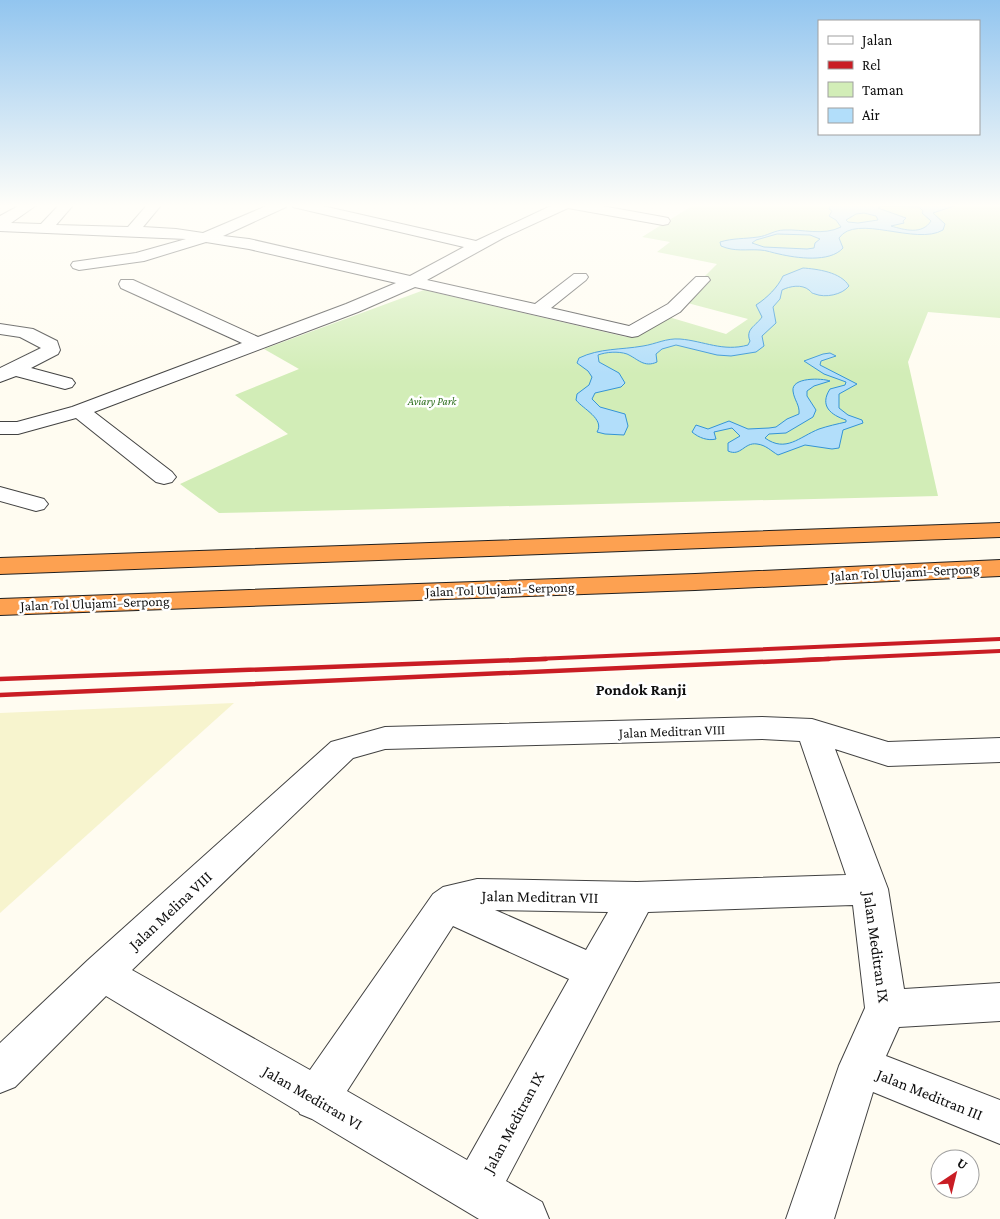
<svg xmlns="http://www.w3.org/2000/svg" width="1000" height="1219" viewBox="0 0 1000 1219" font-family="'Crimson Pro',serif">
<rect width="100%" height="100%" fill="#fffcf1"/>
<path fill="#f7f4ce" d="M 234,703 L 0,913 L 0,713 Z"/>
<path fill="#d2edb7" d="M 695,204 L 1000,204 L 1000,318 L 928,312 L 908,362 L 938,496 L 219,513 L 180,484 L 288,434 L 235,395 L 299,369 L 264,349 L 424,290 L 626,337 L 662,315 L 726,334 L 748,319 L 680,301 L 717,264 L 657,252 L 670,242 L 642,237 Z"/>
<g fill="#b2defa" stroke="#3494d6" fill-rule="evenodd">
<path d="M 854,204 L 960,204 L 933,213 L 945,224 L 943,230 C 916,246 856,213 839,238 L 843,248 C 830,263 796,258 779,254 C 773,253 766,250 760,250 C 746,249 735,252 721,246 L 720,242 C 733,238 744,239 758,237 C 767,236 775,230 784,230 C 803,229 823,236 841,227 L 836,220 L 829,216 L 832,211 L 829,209 L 830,206 ZM 882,206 L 919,207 L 923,211 L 922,213 L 931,221 C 922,235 905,230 891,226 L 904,223 L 903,221 L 906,218 L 878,208 ZM 864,213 L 876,216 L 878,220 L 858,223 L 848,222 L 846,220 L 856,214 ZM 777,234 L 810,235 L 820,239 L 815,243 L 814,248 L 807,249 L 764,247 L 752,243 L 756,240 Z"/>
<path d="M 803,268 C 817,269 841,272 849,286 C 842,295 825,298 815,294 C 809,292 814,294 809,290 C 802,284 790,286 782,290 L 780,299 L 773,307 L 776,323 L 762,336 L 764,346 L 756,352 L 731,356 L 717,355 L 676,345 L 662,349 L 656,354 L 657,362 C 644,368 638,359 627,354 C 618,351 606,352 598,355 L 599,362 L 619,373 L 625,383 L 621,387 L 595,393 L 592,399 L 600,407 L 625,414 L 628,426 L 624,435 L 605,434 L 597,432 C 605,419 583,409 576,400 L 577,394 L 589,385 L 592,377 L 588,371 L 577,363 L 579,358 C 600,348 620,350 643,346 C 656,344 666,338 680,339 C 704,341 723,352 748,345 L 750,341 C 745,329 756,326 762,317 L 756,305 C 767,298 778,287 783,276 Z"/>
<path d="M 830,353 L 836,356 L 821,361 L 820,365 L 857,384 L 839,394 L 839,408 L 848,415 L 862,420 L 863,423 L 843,430 L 839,448 L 832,449 L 805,445 L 778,455 C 771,451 766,445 757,444 C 744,442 741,457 728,451 L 728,443 L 740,436 L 732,428 L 714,432 L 716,439 C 708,441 699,438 692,432 L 696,425 L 708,429 L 729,421 L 748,429 L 769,428 L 776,427 L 787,419 L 799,414 C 800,405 794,400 793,391 C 791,377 822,378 830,381 L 814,386 L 807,391 L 807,396 L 816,410 L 813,417 L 786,433 L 769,434 L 765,438 C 786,453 799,437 819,429 C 828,426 837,424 846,422 L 846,420 C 831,415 819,406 830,389 L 845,385 L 846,382 L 824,374 L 804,361 L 823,354 Z"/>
</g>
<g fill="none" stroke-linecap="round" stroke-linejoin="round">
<g stroke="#424242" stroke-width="2">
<g id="minor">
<path d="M 22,204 L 38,204 L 11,223 L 41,224 L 60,204 L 74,204 L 56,225 L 128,227 L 148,204 L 162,204 L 143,227 L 176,229 L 203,233 L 271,204 L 288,204 L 286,207 L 223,236 L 249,239 L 410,276 L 464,247 L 293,207 L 291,204 L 314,204 L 476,241 L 555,204 L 591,204 L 663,217 L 668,218 L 670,221 L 668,224 L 663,225 L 568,208 L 503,238 L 427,280 L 535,304 L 574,274 L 586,274 L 588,277 L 586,280 L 551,308 L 629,326 L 668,304 L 696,277 L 708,277 L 710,280 L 680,312 L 638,336 L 632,337 L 415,287 L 358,312 L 94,412 L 172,472 L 176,477 L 172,482 L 164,484 L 156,482 L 76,418 L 18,434 L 0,434 L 0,422 L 17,422 L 72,407 L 242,343 L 121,288 L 119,284 L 121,280 L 133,280 L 258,337 L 346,304 L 396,283 L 249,249 L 206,242 L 144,261 L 79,270 L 73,268 L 71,265 L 73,262 L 136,253 L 186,239 L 0,231 L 0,216 Z"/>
<path d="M 0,324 L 33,329 L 57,341 L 60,350 L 58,354 L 31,368 L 72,379 L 75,383 L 72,387 L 65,389 L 16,376 L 0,382 L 0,368 L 41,348 L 20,337 L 0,334 Z"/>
<path d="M 0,487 L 44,499 L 48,504 L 44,509 L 36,511 L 0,501 Z"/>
<path d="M 762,717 L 812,719 L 888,742 L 1000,738 L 1000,762 L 888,766 L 835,749 L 888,889 L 904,989 L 1000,983 L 1000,1021 L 899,1027 L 886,1056 L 1000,1100 L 1000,1144 L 873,1092 L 834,1219 L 786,1219 L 839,1066 L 865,1008 L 853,905 L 648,912 L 506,1181 L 542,1202 L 549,1219 L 479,1219 L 312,1119 L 300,1114 L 299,1112 L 106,996 L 15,1087 L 0,1093 L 0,1043 L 88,960 L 331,742 L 385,727 ZM 762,739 L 800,741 L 846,875 L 637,882 L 477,879 L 443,887 L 433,894 L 310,1070 L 132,970 L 353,758 L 385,749 ZM 495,910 L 608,912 L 586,950 ZM 453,926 L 569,979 L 467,1160 L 347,1091 Z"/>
</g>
</g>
<g stroke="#202020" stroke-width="2">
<g id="highway">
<path d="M 1000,523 L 1000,537 L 0,574 L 0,558 Z"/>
<path d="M 1000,560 L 1000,576 L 695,590 L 0,615 L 0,599 L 695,574 Z"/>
</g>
</g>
<use href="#minor" fill="#fff" fill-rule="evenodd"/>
<use href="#highway" fill="#fda151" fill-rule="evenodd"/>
<g stroke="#c91d24" stroke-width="4">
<path d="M 513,660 L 1000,639"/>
<path d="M 800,660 L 1000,651"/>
</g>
<g stroke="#c91d24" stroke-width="4.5">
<path d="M 0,679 L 546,659"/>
<path d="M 0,695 L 829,659"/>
</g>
</g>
<linearGradient id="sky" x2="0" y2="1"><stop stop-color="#92c5ef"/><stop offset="0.55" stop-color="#fffef9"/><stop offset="1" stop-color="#fffef9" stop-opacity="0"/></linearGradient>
<rect width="1000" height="374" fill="url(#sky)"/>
<g text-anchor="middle" stroke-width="5" stroke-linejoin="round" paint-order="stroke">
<g font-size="11" font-style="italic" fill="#2a6c1a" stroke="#fff">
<text x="432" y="405">Aviary Park</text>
</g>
<g font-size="14" fill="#0f0f0f" stroke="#fff">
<text transform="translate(905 572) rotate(-3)" y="5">Jalan Tol Ulujami–Serpong</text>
<text transform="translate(500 589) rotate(-2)" y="5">Jalan Tol Ulujami–Serpong</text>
<text transform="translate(95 603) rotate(-2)" y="5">Jalan Tol Ulujami–Serpong</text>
<text transform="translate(672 731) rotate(-2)" y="5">Jalan Meditran VIII</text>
</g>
<g font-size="16" font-weight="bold" fill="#0f0f0f" stroke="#fff">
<text x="641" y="695">Pondok Ranji</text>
</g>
<g font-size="16" fill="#0f0f0f" stroke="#fff">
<text transform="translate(540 896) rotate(1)" y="6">Jalan Meditran VII</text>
<text transform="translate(170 910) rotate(-43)" y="6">Jalan Melina VIII</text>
<text transform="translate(877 947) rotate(82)" y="6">Jalan Meditran IX</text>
<text transform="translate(930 1094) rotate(22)" y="6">Jalan Meditran III</text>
<text transform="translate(313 1097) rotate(30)" y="6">Jalan Meditran VI</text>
<text transform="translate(513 1122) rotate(-62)" y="6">Jalan Meditran IX</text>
</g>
</g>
<rect x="818" y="20" width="162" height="115" fill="#ffffff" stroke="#9f9f9f"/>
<rect x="828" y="36" width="25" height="8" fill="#ffffff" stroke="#9f9f9f"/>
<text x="862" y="45" font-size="15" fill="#0f0f0f">Jalan</text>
<rect x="828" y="61" width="25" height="8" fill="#c91d24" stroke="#9f9f9f"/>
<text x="862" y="70" font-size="15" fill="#0f0f0f">Rel</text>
<rect x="828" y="82" width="25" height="15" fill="#d2edb7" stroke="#9f9f9f"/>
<text x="862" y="95" font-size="15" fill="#0f0f0f">Taman</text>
<rect x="828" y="108" width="25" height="15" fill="#b2defa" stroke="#9f9f9f"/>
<text x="862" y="120" font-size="15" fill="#0f0f0f">Air</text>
<g transform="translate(955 1174) rotate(35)"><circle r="24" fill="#ffffff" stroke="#9f9f9f"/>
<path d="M0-4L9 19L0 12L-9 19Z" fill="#c91d24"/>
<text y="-8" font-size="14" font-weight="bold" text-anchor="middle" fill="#0f0f0f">U</text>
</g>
</svg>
